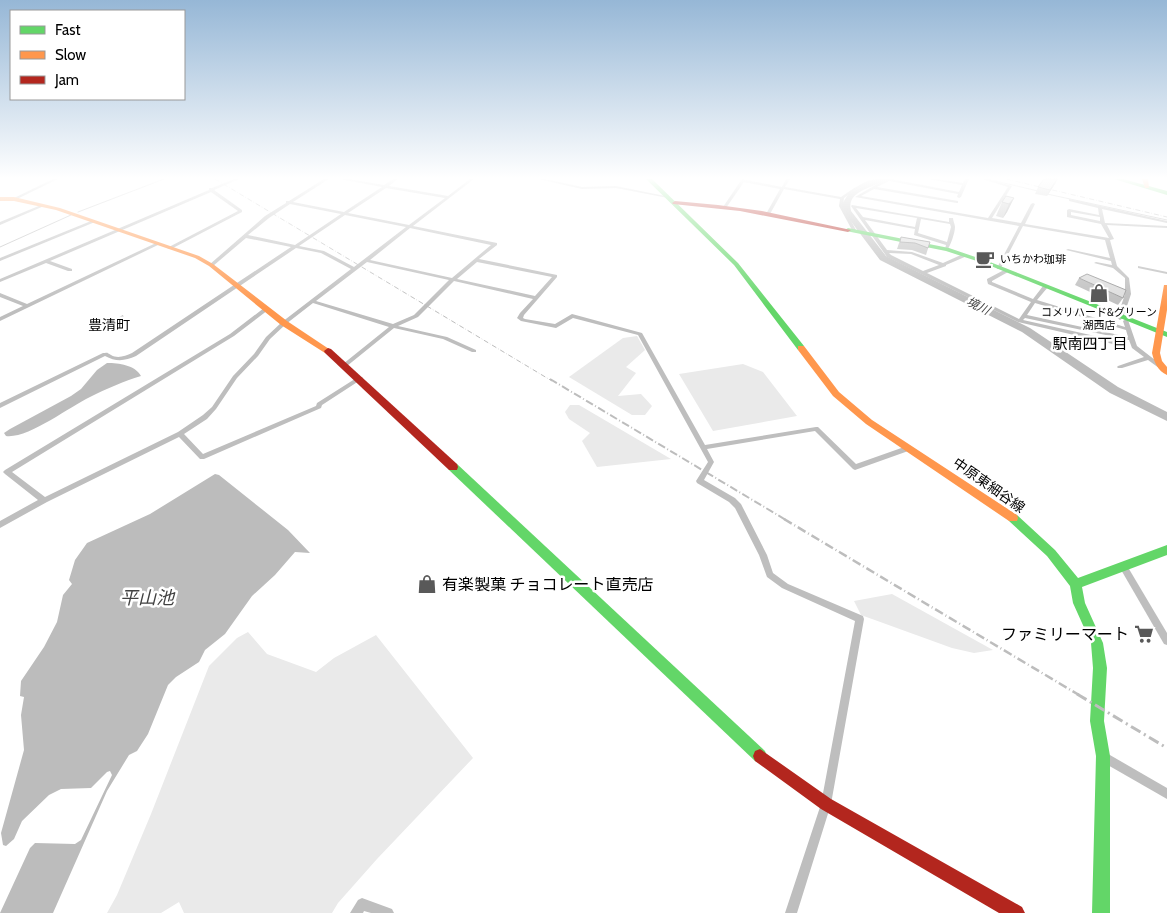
<svg xmlns="http://www.w3.org/2000/svg" width="1167" height="913" viewBox="0 0 1167 913" font-family="Cabin,'Noto Sans JP',sans-serif">
<rect width="100%" height="100%" fill="#fff"/>
<g fill="#eaeaea">
<path d="M 637,336 L 645,350 L 626,367 L 636,373 L 618,396 L 641,394 L 652,406 L 645,415 L 632,415 L 569,377 L 623,338 Z"/>
<path d="M 743,364 L 763,372 L 797,416 L 713,431 L 679,374 Z"/>
<path d="M 570,405 L 579,405 L 671,459 L 597,467 L 582,441 L 590,433 L 569,419 L 565,412 Z"/>
<path d="M 892,594 L 993,650 L 974,653 L 952,648 L 861,615 L 854,601 Z"/>
<path d="M 248,632 L 267,654 L 316,672 L 334,658 L 376,635 L 473,758 L 377,859 L 338,903 L 332,913 L 184,913 L 179,902 L 161,913 L 107,913 L 117,895 L 151,814 L 209,666 L 237,638 Z"/>
</g>
<g fill="#bcbcbc">
<path d="M 123,315 L 126,326 L 104,333 L 97,329 Z"/>
<path d="M 107,363 C 119,363 135,365 141,376 C 124,381 106,389 90,397 C 69,407 28,439 6,436 L 4,433 L 10,429 L 71,396 L 81,389 L 97,370 Z"/>
<path d="M 215,474 L 219,475 L 288,530 L 310,553 L 295,552 L 275,575 L 252,596 L 225,634 L 205,650 L 199,662 L 176,677 L 168,685 L 148,734 L 137,751 L 129,755 L 107,791 L 53,913 L 0,913 L 30,848 L 35,843 L 75,844 L 81,840 L 112,775 L 110,771 L 107,772 L 91,788 L 61,789 L 49,795 L 22,821 L 14,839 L 6,846 L 3,845 L 1,833 L 24,750 L 21,715 L 24,697 L 20,696 L 21,681 L 44,647 L 57,622 L 63,595 L 72,584 L 69,580 L 75,560 L 87,543 L 150,514 Z"/>
</g>
<g fill="none" stroke-linecap="round" stroke-linejoin="round">
<g stroke="#bcbcbc" stroke-width="1">
<path d="M 987,179 L 1038,191"/>
<path d="M 1047,194 L 1167,220"/>
<path d="M 78,212 L 164,179"/>
<path d="M 0,247 L 71,215"/>
</g>
<path fill="#bcbcbc" fill-rule="evenodd" d="M 877,179 L 886,179 C 873,189 846,190 851,211 L 886,256 L 1030,328 L 1118,387 L 1167,412 L 1167,421 L 1110,393 L 1022,332 L 880,260 L 843,211 L 842,204 L 849,193 Z"/>
<g fill="#bebebe" fill-rule="evenodd">
<path d="M 53,179 L 58,179 L 15,200 L 12,199 Z"/>
<path d="M 234,179 L 239,179 L 214,190 L 242,210 L 242,212 L 171,249 L 167,248 L 238,211 L 211,192 L 50,261 L 72,269 L 72,271 L 68,271 L 46,263 L 0,282 L 0,279 L 209,190 L 209,188 L 212,188 Z"/>
<path d="M 324,179 L 329,179 L 293,202 L 344,212 L 382,187 L 340,179 L 349,179 L 384,185 L 393,179 L 398,179 L 389,186 L 448,196 L 470,179 L 474,179 L 413,226 L 497,243 L 497,245 L 479,259 L 557,275 L 557,277 L 524,315 L 523,318 L 525,319 L 555,324 L 572,314 L 642,333 L 705,445 L 816,427 L 818,427 L 856,464 L 907,446 L 911,446 L 912,448 L 911,450 L 855,470 L 853,469 L 815,431 L 707,449 L 714,462 L 704,480 L 735,498 L 741,504 L 767,555 L 773,573 L 788,584 L 863,616 L 864,619 L 831,804 L 797,913 L 785,913 L 821,804 L 855,621 L 782,588 L 767,577 L 759,555 L 735,508 L 729,502 L 697,483 L 696,481 L 708,462 L 638,335 L 573,318 L 556,328 L 521,321 L 517,318 L 520,313 L 533,299 L 454,281 L 418,317 L 398,326 L 447,337 L 476,350 L 476,352 L 472,352 L 443,339 L 394,328 L 347,366 L 343,366 L 342,365 L 343,364 L 389,327 L 313,303 L 286,324 L 270,339 L 258,356 L 237,378 L 216,409 L 207,419 L 184,434 L 203,454 L 316,406 L 317,403 L 358,377 L 362,377 L 363,378 L 362,379 L 322,405 L 321,408 L 204,459 L 200,459 L 179,437 L 47,502 L 0,528 L 0,521 L 38,500 L 5,474 L 3,472 L 5,470 L 230,334 L 264,308 L 268,308 L 268,310 L 234,336 L 12,472 L 45,497 L 178,432 L 203,415 L 212,407 L 233,376 L 254,354 L 266,337 L 282,322 L 351,269 L 321,253 L 296,248 L 136,356 C 125,361 116,362 105,356 L 0,408 L 0,403 L 103,353 C 110,353 105,352 111,355 C 118,359 125,356 132,353 L 291,247 L 246,238 L 213,266 L 209,265 L 265,216 L 286,203 L 286,201 L 289,201 ZM 386,188 L 445,198 L 409,225 L 348,213 ZM 290,204 L 341,214 L 295,245 L 248,235 L 269,218 ZM 345,215 L 406,227 L 354,267 L 324,251 L 299,246 ZM 410,228 L 491,245 L 452,278 L 370,260 ZM 367,262 L 449,280 L 414,315 L 393,324 L 316,301 ZM 477,262 L 552,277 L 535,296 L 457,279 Z"/>
<path d="M 538,179 L 545,179 L 582,187 L 616,186 L 670,197 L 668,198 L 616,188 L 582,189 Z"/>
<path d="M 742,179 L 782,187 L 786,179 L 790,179 L 785,187 L 841,197 C 851,190 866,179 878,179 L 854,191 L 844,198 L 843,206 L 856,230 L 854,231 L 852,230 L 839,206 L 840,199 L 784,189 L 770,214 L 768,215 L 766,214 L 780,189 L 744,182 L 726,208 L 724,208 L 723,207 Z"/>
<path d="M 883,179 L 891,179 L 959,192 L 962,185 L 928,179 L 937,179 L 963,183 L 965,179 L 969,179 L 961,197 L 959,198 L 957,197 L 958,194 L 889,181 L 877,187 L 958,201 L 958,203 L 957,203 L 874,189 L 861,196 L 988,218 L 1008,187 L 982,179 L 988,179 L 1012,186 L 992,218 L 1021,223 L 1031,204 L 1033,203 L 1035,204 L 1025,224 L 1109,238 L 1101,224 L 1067,217 L 1067,210 L 1069,209 L 1099,215 L 1098,208 L 1069,201 L 1069,199 L 1070,199 L 1167,221 L 1167,223 L 1102,209 L 1105,223 L 1167,226 L 1167,228 L 1107,225 L 1114,239 L 1110,240 L 1117,266 L 1129,278 L 1131,294 L 1123,318 L 1120,320 L 1117,318 L 1125,294 L 1125,278 L 1113,268 L 1094,263 L 1096,262 L 1112,265 L 1111,261 L 1066,250 L 1068,249 L 1110,258 L 1105,240 L 1023,226 L 1001,268 L 997,269 L 997,268 L 1019,226 L 855,197 L 884,180 ZM 1071,212 L 1100,217 L 1100,221 L 1071,215 Z"/>
<path d="M 41,205 L 44,206 L 0,225 L 0,222 Z"/>
<path d="M 852,205 L 949,222 L 949,218 L 953,218 C 953,220 955,225 955,227 C 955,233 950,247 947,250 L 945,249 L 946,245 L 914,235 L 915,229 L 865,220 L 887,250 L 912,252 L 943,263 L 963,254 L 967,254 L 967,256 L 946,265 L 946,266 L 927,273 L 1019,319 L 1031,302 L 988,284 L 987,280 L 987,279 L 1004,270 L 1008,270 L 1008,272 L 992,281 L 992,282 L 1033,299 L 1043,286 L 1047,286 L 1048,287 L 1037,300 L 1125,327 L 1123,321 L 1126,319 L 1128,320 L 1137,346 L 1164,367 L 1161,369 L 1159,368 L 1148,360 L 1122,368 L 1118,368 L 1117,367 L 1118,366 L 1144,357 L 1132,348 L 1129,340 L 1126,340 L 1113,344 L 1018,322 L 887,257 L 851,206 ZM 856,208 L 917,218 L 915,227 L 863,217 ZM 921,219 L 950,224 L 951,227 L 947,242 L 918,233 ZM 889,253 L 911,254 L 939,265 L 923,271 L 891,255 ZM 1035,303 L 1126,330 L 1128,337 L 1027,315 ZM 1025,318 L 1120,338 L 1113,340 L 1023,320 Z"/>
<path d="M 91,221 L 95,222 L 0,261 L 0,258 Z"/>
<path d="M 156,243 L 160,244 L 0,321 L 0,317 L 23,306 L 0,297 L 0,293 L 27,304 Z"/>
<path d="M 1138,266 L 1167,272 L 1167,274 L 1138,268 Z"/>
<path d="M 1123,563 L 1126,564 L 1167,633 L 1167,645 L 1164,644 L 1120,568 L 1119,566 L 1120,564 Z"/>
<path d="M 1103,751 L 1167,788 L 1167,799 L 1099,760 L 1098,756 L 1099,752 Z"/>
<path d="M 362,898 L 392,909 L 394,913 L 371,913 L 364,911 L 363,913 L 350,913 L 358,900 Z"/>
</g>
<g fill="#63d668" fill-rule="evenodd">
<path d="M 646,179 L 652,179 L 738,263 L 804,346 L 804,350 L 798,350 L 734,265 Z"/>
<path d="M 1114,179 L 1123,179 L 1167,191 L 1167,195 Z"/>
<path d="M 848,228 L 949,248 L 990,262 L 1167,332 L 1167,337 L 986,264 L 946,251 L 846,231 L 845,230 Z"/>
<path d="M 453,463 L 457,464 L 765,751 L 767,756 L 765,761 L 760,763 L 755,761 L 449,470 L 448,467 Z"/>
<path d="M 1013,514 L 1017,515 L 1055,550 L 1078,578 L 1167,545 L 1167,555 L 1082,587 L 1085,603 L 1103,643 L 1107,668 L 1104,721 L 1110,756 L 1110,913 L 1092,913 L 1096,756 L 1090,721 L 1093,668 L 1091,643 L 1073,603 L 1070,586 L 1047,556 L 1009,521 L 1008,518 L 1009,515 Z"/>
</g>
<g fill="#ff974d" fill-rule="evenodd">
<path d="M 1142,179 L 1148,179 L 1149,188 L 1145,188 Z"/>
<path d="M 0,197 L 14,197 L 60,208 L 199,256 L 213,264 L 287,321 L 332,351 L 331,353 L 325,353 L 281,325 L 209,266 L 195,258 L 56,210 L 14,201 L 0,201 Z"/>
<path d="M 1164,285 L 1167,285 L 1167,310 L 1160,353 L 1162,361 L 1167,367 L 1167,375 C 1158,371 1154,362 1152,353 Z"/>
<path d="M 798,346 L 804,346 L 839,392 L 872,420 L 1017,515 L 1018,518 L 1017,521 L 1009,521 L 866,424 L 833,396 L 798,350 Z"/>
</g>
<g fill="#b3261e" fill-rule="evenodd">
<path d="M 675,201 L 718,205 L 762,211 L 851,230 L 848,232 L 740,211 L 673,204 L 672,203 Z"/>
<path d="M 328,348 L 331,349 L 457,464 L 458,467 L 457,470 L 449,470 L 325,353 L 324,351 Z"/>
<path d="M 760,749 L 831,799 L 1022,907 L 1025,913 L 999,913 L 821,809 L 755,761 L 753,756 L 755,751 Z"/>
</g>
<g stroke="#bdbdbd" stroke-width="1" stroke-dasharray="5 2 0.5 2" stroke-linecap="butt">
<path d="M 215,179 L 552,381"/>
<path d="M 1006,179 L 1167,217"/>
</g>
<path stroke="#bdbdbd" stroke-width="2" stroke-dasharray="8 2.5 1 2.5" stroke-linecap="butt" d="M 550,379 L 786,520"/>
<path stroke="#bdbdbd" stroke-width="2.5" stroke-dasharray="9 3 1 3" stroke-linecap="butt" d="M 784,519 L 1079,695"/>
<path stroke="#bdbdbd" stroke-width="3" stroke-dasharray="11 4 2 4" stroke-linecap="butt" d="M 1077,694 L 1167,748"/>
</g>
<g fill="#bebebe">
<path d="M 1058,179 L 1047,196 L 1035,194 L 1038,187 Z"/>
<path d="M 1014,198 L 1007,212 L 1003,218 L 996,216 L 1002,202 Z"/>
<path d="M 901,237 L 930,242 L 926,255 L 912,250 L 897,249 Z"/>
<path d="M 1079,278 L 1123,298 L 1118,305 L 1075,285 Z"/>
</g>
<g fill="#9b9b9b">
<path d="M 1058,179 L 1055,184 L 1047,196 L 1050,190 Z"/>
<path d="M 1014,198 L 1007,212 L 1003,218 L 1009,204 Z"/>
</g>
<g fill="#ddd" stroke="#9b9b9b">
<path d="M 1044,179 L 1057,179 L 1050,190 L 1038,187 Z"/>
<path d="M 1006,196 L 1014,198 L 1009,204 L 1002,202 Z"/>
<path d="M 901,237 L 930,242 L 928,248 L 915,243 L 900,242 Z"/>
<path d="M 1087,274 L 1126,290 L 1123,298 L 1079,278 Z"/>
</g>
<linearGradient id="sky" x2="0" y2="1"><stop stop-color="#96b7d6"/><stop offset="0.58" stop-color="#fff"/><stop offset="1" stop-color="#fff" stop-opacity="0"/></linearGradient>
<rect width="1167" height="307" fill="url(#sky)"/>
<defs>
<g id="cafe-bare" transform="scale(1.5)"><path d="M-5.5-4.5H6V0H3Q3 3.5 0 3.5H-2.5Q-5.5 3.5-5.5 0ZM3-3.2v2h1.7v-2ZM-6 4.5H4V6H-6Z" fill="#595959" stroke="#fff" stroke-width="2.5" paint-order="stroke"/></g>
<g id="shop-bare" transform="scale(1.5)"><path d="M-5-2.5h2.3a2.7 3.5 0 0 1 5.4 0H5L5.5 6h-11ZM-1.5-2.5h3a1.5 2.3 0 0 0-3 0Z" fill="#595959" stroke="#fff" stroke-width="2.5" paint-order="stroke"/></g>
<g id="supermarket-bare" transform="scale(1.5)"><path d="M-6-5.5h2.5l.6 2H6L4.5 2H-2.5L-4.4-4H-6ZM-1.5 3.2a1.3 1.3 0 1 0 .1 0ZM3 3.2a1.3 1.3 0 1 0 .1 0Z" fill="#595959" stroke="#fff" stroke-width="2.5" paint-order="stroke"/></g>
</defs>
<g fill-rule="evenodd">
<use href="#cafe-bare" x="985" y="259"/>
<use href="#shop-bare" x="1099" y="293"/>
<use href="#shop-bare" x="427" y="584"/>
<use href="#supermarket-bare" x="1144" y="634"/>
</g>
<g text-anchor="middle" stroke-width="5" stroke-linejoin="round" paint-order="stroke">
<g font-size="11" fill="#000" stroke="#fff" text-anchor="start">
<text x="1000" y="263">いちかわ珈琲</text>
<text x="1099" y="316" text-anchor="middle">コメリハード&amp;グリーン<tspan x="1099" dy="13">湖西店</tspan></text>
</g>
<g font-size="12" font-style="italic" fill="#414141" stroke="#fff">
<text transform="translate(978 306) rotate(27)" y="4">境川</text>
</g>
<g font-size="14" fill="#000" stroke="#fff">
<text x="109" y="330">豊清町</text>
</g>
<g font-size="14" fill="#000" stroke="#fff">
<text transform="translate(989 485) rotate(35)" y="5">中原東細谷線</text>
</g>
<g font-size="15" fill="#000" stroke="#fff">
<text x="1090" y="349">駅南四丁目</text>
</g>
<g font-size="16" fill="#000" stroke="#fff" text-anchor="start">
<text x="442" y="590">有楽製菓 チョコレート直売店</text>
<text x="1129" y="640" text-anchor="end">ファミリーマート</text>
</g>
<g font-size="18" font-style="italic" fill="#414141" stroke="#fff">
<text x="147" y="604">平山池</text>
</g>
</g>
<rect x="10" y="10" width="175" height="90" fill="#ffffff" stroke="#999999"/>
<rect x="20" y="26" width="25" height="8" fill="#63d668" stroke="#999999"/>
<text x="55" y="35" font-size="15" fill="#000000">Fast</text>
<rect x="20" y="51" width="25" height="8" fill="#ff974d" stroke="#999999"/>
<text x="55" y="60" font-size="15" fill="#000000">Slow</text>
<rect x="20" y="76" width="25" height="8" fill="#b3261e" stroke="#999999"/>
<text x="55" y="85" font-size="15" fill="#000000">Jam</text>
</svg>
